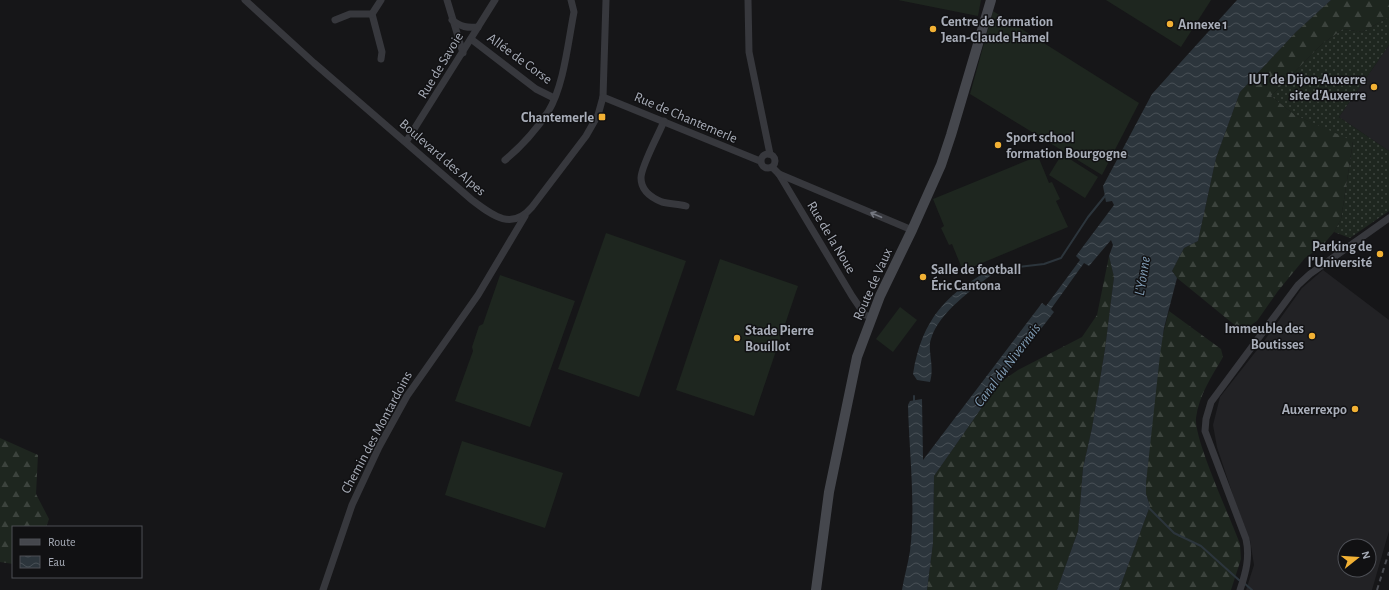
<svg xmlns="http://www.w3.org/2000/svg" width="1389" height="590" viewBox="0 0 1389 590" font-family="'Alegreya Sans',sans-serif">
<defs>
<pattern id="grass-dots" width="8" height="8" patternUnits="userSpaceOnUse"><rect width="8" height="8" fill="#1e261f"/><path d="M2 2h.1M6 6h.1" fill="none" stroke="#3c433d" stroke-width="1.8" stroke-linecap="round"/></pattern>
<pattern id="forest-firs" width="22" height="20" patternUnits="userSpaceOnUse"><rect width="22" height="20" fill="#1e261f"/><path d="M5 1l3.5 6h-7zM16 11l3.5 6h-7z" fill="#3c433d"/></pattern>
<pattern id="water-waves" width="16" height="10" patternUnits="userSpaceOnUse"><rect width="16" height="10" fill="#2c353c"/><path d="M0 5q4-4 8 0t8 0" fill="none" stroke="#485056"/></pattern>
</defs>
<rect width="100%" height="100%" fill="#161618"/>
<g fill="#222225" fill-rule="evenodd">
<path d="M 1389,45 L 1389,151 L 1339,117 Z"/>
<path d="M 1323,270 L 1389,320 L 1389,531 L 1372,590 L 1246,590 L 1254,565 L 1250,540 L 1235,501 L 1217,447 L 1213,425 L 1220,397 L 1264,341 L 1302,288 ZM 1345,546 L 1369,546 L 1369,570 L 1345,570 Z"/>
</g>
<path fill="url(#grass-dots)" d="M 1389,17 L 1389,45 L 1339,117 L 1389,151 L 1389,211 L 1350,238 L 1334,232 L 1341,219 L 1353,142 L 1295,115 L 1271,96 L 1322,44 L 1343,29 L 1362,32 Z"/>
<g fill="url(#forest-firs)">
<path d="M 1331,0 L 1389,0 L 1389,17 L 1362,32 L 1343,29 L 1322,44 L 1271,96 L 1295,115 L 1353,141 L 1341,219 L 1334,232 L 1322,246 L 1305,258 L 1278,291 L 1257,321 L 1242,331 L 1177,278 L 1172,271 L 1184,248 L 1198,241 L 1216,158 L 1240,92 L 1296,32 Z"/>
<path d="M 1109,256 L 1114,277 L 1105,349 L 1092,428 L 1083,468 L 1078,531 L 1057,590 L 927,590 L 933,543 L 934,476 L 999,383 L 1018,370 L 1082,337 L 1097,315 Z"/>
<path d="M 1169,311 L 1221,349 L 1223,357 C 1212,376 1199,395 1196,418 C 1194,440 1231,519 1240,544 L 1241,559 L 1231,590 L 1119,590 L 1150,506 L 1146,494 L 1146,483 C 1152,426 1153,366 1169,311 Z"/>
<path d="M 0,438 L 38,455 L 36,494 L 49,519 L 46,527 L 13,527 L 13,564 L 0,562 Z"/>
</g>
<g fill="#1e261f">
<path d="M 898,0 L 981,0 L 978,16 Z"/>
<path d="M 1106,0 L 1211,0 L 1181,47 Z"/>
<path d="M 993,11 L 1139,103 L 1102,175 L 970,94 Z"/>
<path d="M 1062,154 L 1098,177 L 1085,198 L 1049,175 Z"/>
<path d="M 1038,156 L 1049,183 L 1052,182 L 1060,199 L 1056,201 L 1068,227 L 963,271 L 952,244 L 949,245 L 941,228 L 944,226 L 933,199 Z"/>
<path d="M 606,233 L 686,261 L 639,397 L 558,369 Z"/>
<path d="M 720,259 L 798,286 L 754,416 L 676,390 Z"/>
<path d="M 500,275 L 575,301 L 530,427 L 455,401 L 473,351 L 472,347 L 479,326 L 483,324 Z"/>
<path d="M 900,307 L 917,320 L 893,352 L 876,339 Z"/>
<path d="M 462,441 L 563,473 L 545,528 L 445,495 Z"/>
</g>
<g fill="url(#water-waves)">
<path d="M 1237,0 L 1331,0 L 1296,32 L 1240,92 L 1216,158 L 1198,241 L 1184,248 L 1172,271 L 1177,278 L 1164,328 L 1160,355 L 1146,483 L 1146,494 L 1150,506 L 1119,590 L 1057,590 L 1078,531 L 1083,468 L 1092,428 L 1105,349 L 1114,277 L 1109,256 L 1113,245 L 1111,240 L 1089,266 L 1084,263 L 1051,309 L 1054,312 L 999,383 L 934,476 L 933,543 L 927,590 L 902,590 C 904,577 908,564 910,551 C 916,504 909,452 908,405 L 910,401 L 922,399 L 923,460 L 1042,303 L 1046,306 L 1080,260 L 1076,256 L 1114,205 L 1112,201 L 1106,202 L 1103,186 L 1152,94 Z"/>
<path d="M 995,267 L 994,273 C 973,289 939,312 931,339 C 927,349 935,367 930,382 L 917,380 L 913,374 C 922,318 947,293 995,267 Z"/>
</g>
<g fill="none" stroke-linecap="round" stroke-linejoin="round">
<g stroke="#2c353c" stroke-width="2">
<path d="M 992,274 L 1000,269 L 1044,264 L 1061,258 L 1088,217 L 1105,196"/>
<path d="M 914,402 L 914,396"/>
<path d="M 1148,507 L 1174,533 L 1201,546 L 1240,581"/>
<path d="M 1244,583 L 1252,590"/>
</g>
<g stroke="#37383d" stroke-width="7">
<path d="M 245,0 L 314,63 L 472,200 C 493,216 512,231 532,207 L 586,136 L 598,115 L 603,97 L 606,0"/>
<path d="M 381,0 L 372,14 L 382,52 L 381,59"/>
<path d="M 447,0 L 463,53"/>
<path d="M 748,0 L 749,52 L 770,154"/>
<path d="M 335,20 L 350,14 L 372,14"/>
<path d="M 452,20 C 461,27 467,28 478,27"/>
<path d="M 471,39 L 536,89 L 554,98"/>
<path d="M 603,97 L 760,161"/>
<path d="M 664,121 C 659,134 641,166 641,178 C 641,191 652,198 662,202 C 670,204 679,204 686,206"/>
<path d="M 406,142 L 495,0"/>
<circle cx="768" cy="161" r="7"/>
<path d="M 505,160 C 522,146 536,130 548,112 C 564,86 568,42 574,12 L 571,0"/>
<path d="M 772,167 L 779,174 L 852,296 L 865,315 L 872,317"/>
<path d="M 779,174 L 912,230"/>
<path d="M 323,590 L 352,505 L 379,447 L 407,396 L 478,295 L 525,216"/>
<path d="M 1240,590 C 1246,572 1250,557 1246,539 L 1205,431 L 1206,419 L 1211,402 L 1298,285 L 1310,274 L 1389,218"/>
</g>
<path stroke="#45474d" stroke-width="10" d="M 816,590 L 829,492 L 857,357 L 880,296 L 912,230 L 941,165 L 951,135 L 991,0"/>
<path stroke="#4a4c52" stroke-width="2" stroke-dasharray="5 4" stroke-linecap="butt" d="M 1377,590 L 1389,552"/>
</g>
<defs><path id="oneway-shaft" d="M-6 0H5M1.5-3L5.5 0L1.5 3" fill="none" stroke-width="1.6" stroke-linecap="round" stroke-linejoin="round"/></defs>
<use stroke="#757881" href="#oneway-shaft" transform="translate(876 215) rotate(-157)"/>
<g fill="#f2b134" stroke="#111113" stroke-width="1.5">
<circle cx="1170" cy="24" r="4"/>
<circle cx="933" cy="29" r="4"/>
<circle cx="1374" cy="87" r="4"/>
<rect x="598" y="113" width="8" height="8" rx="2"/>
<circle cx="998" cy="145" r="4"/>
<circle cx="1380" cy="254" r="4"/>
<circle cx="923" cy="277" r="4"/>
<circle cx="1312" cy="336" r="4"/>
<circle cx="737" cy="338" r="4"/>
<circle cx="1355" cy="409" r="4"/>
</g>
<g text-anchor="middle" stroke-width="3" stroke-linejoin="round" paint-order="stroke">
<g font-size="14" font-weight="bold" fill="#a8adb8" stroke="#111113" text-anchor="start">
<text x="941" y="26">Centre de formation<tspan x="941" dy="16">Jean-Claude Hamel</tspan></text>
<text x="1178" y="29">Annexe 1</text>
<text x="1366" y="84" text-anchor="end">IUT de Dijon-Auxerre<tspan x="1366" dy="16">site d'Auxerre</tspan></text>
<text x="594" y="122" text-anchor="end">Chantemerle</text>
<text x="1006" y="142">Sport school<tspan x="1006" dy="16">formation Bourgogne</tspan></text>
<text x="1372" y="251" text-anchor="end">Parking de<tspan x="1372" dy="16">l'Université</tspan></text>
<text x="931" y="274">Salle de football<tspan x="931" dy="16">Éric Cantona</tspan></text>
<text x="1304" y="333" text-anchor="end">Immeuble des<tspan x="1304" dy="16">Boutisses</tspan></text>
<text x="745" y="335">Stade Pierre<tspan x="745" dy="16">Bouillot</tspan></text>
<text x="1347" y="414" text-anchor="end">Auxerrexpo</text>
</g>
<g font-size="14" fill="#a8adb8" stroke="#111113">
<text transform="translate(520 58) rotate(36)" y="5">Allée de Corse</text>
<text transform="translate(440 65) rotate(-59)" y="5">Rue de Savoie</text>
<text transform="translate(686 117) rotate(23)" y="5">Rue de Chantemerle</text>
<text transform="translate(443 157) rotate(41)" y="5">Boulevard des Alpes</text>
<text transform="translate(832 237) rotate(59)" y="5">Rue de la Noue</text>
<text transform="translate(872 284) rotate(-66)" y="5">Route de Vaux</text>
<text transform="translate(376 432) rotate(-62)" y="5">Chemin des Montardoins</text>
</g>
<g font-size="15" font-style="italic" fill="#7f9bb3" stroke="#111113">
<text transform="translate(1142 276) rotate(-81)" y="5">L'Yonne</text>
<text transform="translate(1007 365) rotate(-53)" y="5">Canal du Nivernais</text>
</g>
</g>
<rect x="12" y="526" width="130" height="52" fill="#111113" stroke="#4d4f55"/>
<rect x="20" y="539" width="20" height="6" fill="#45474d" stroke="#4d4f55"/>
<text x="48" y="546" font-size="12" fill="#a8adb8">Route</text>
<rect x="20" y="556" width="20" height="12" fill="url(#water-waves)" stroke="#4d4f55"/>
<text x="48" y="566" font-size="12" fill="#a8adb8">Eau</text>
<g transform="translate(1357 558) rotate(73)"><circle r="19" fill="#111113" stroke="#4d4f55"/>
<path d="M0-3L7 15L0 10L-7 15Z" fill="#f2b134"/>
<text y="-6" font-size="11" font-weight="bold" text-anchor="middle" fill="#a8adb8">N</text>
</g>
</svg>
